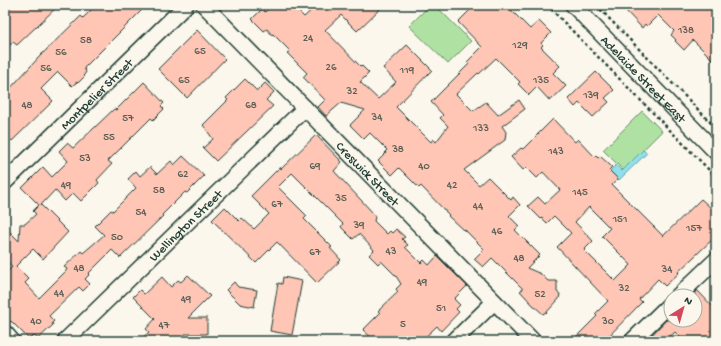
<svg xmlns="http://www.w3.org/2000/svg" width="721" height="346" viewBox="0 0 721 346" font-family="'Gochi Hand',sans-serif">
<rect width="100%" height="100%" fill="#fbf7ec"/>
<filter id="ink" filterUnits="userSpaceOnUse"><feTurbulence type="fractalNoise" baseFrequency=".025" numOctaves="2"/><feDisplacementMap in="SourceGraphic" scale="8" xChannelSelector="R" yChannelSelector="G"/><feConvolveMatrix kernelMatrix="1 2 1 2 8 2 1 2 1" color-interpolation-filters="sRGB"/></filter>
<g filter="url(#ink)">
<g fill="#afe1a2" stroke="#678f6b">
<path d="M 430,5 L 435,5 L 471,41 L 448,64 L 409,26 Z"/>
<path d="M 642,111 L 662,131 L 623,170 L 603,150 Z"/>
</g>
<path fill="#90e0ec" stroke="#639fa2" d="M 643,150 L 647,153 L 619,180 L 610,171 L 616,165 L 622,171 Z"/>
<g fill="#ffc5b5" stroke="#1f3d34" fill-rule="evenodd">
<path d="M 5,5 L 59,5 L 17,45 L 13,42 L 5,50 Z"/>
<path d="M 96,5 L 147,5 L 84,68 L 86,72 L 84,75 L 85,76 L 78,83 L 77,82 L 72,86 L 58,72 L 41,89 L 53,101 L 12,141 L 5,134 L 5,94 L 41,55 L 81,16 L 83,18 Z"/>
<path d="M 272,5 L 292,5 L 304,17 L 317,5 L 384,5 L 357,31 L 341,15 L 325,30 L 360,66 L 361,65 L 369,73 L 360,82 L 378,99 L 396,82 L 383,68 L 407,45 L 432,70 L 396,107 L 431,142 L 433,139 L 436,142 L 448,126 L 440,118 L 443,115 L 431,102 L 469,64 L 467,62 L 482,47 L 458,22 L 475,5 L 506,5 L 530,29 L 539,21 L 551,33 L 541,43 L 543,45 L 541,47 L 560,66 L 553,73 L 566,86 L 550,101 L 537,87 L 529,95 L 518,84 L 520,82 L 496,58 L 479,74 L 478,73 L 456,94 L 473,111 L 486,102 L 498,115 L 519,100 L 525,109 L 502,126 L 506,132 L 505,140 L 464,170 L 479,185 L 488,177 L 511,200 L 513,197 L 520,205 L 509,216 L 519,226 L 515,230 L 540,255 L 527,268 L 541,274 L 548,281 L 557,281 L 557,292 L 560,294 L 559,299 L 546,313 L 546,312 L 543,314 L 533,305 L 520,291 L 523,289 L 492,258 L 483,267 L 474,259 L 484,249 L 464,229 L 463,230 L 448,216 L 449,215 L 421,186 L 419,188 L 399,168 L 392,175 L 378,161 L 386,153 L 385,152 L 387,150 L 370,133 L 364,139 L 350,125 L 365,110 L 341,103 L 326,116 L 318,107 L 325,100 L 303,77 L 307,73 L 287,53 L 290,51 L 273,34 L 272,35 L 267,29 L 264,31 L 252,19 L 262,9 L 265,12 Z"/>
<path d="M 632,5 L 716,5 L 716,63 L 693,40 L 684,50 L 675,41 L 676,40 L 671,35 L 674,31 L 658,15 L 647,26 L 645,24 L 642,28 L 626,11 Z"/>
<path d="M 197,30 L 225,59 L 187,98 L 158,69 Z"/>
<path d="M 596,72 L 614,90 L 605,98 L 609,102 L 593,117 L 579,103 L 575,107 L 568,99 Z"/>
<path d="M 245,79 L 257,91 L 265,83 L 274,92 L 266,100 L 273,106 L 216,161 L 203,148 L 213,139 L 203,125 L 228,100 L 226,98 Z"/>
<path d="M 144,82 L 164,103 L 161,106 L 164,109 L 153,120 L 151,118 L 108,161 L 112,164 L 97,180 L 99,183 L 81,201 L 73,193 L 65,201 L 55,190 L 41,205 L 68,232 L 43,259 L 33,249 L 16,266 L 29,279 L 25,283 L 39,298 L 66,271 L 67,269 L 64,267 L 81,251 L 83,253 L 104,235 L 95,226 L 111,210 L 113,211 L 136,188 L 128,179 L 136,171 L 140,176 L 150,167 L 157,174 L 171,161 L 174,165 L 183,156 L 204,176 L 187,193 L 185,192 L 162,215 L 163,216 L 120,258 L 112,250 L 88,274 L 89,275 L 85,279 L 90,284 L 83,291 L 79,287 L 49,316 L 54,321 L 52,323 L 53,325 L 38,339 L 35,336 L 34,337 L 33,336 L 29,339 L 11,321 L 8,325 L 5,324 L 5,274 L 12,267 L 5,259 L 5,227 L 19,241 L 20,224 L 25,224 L 36,214 L 33,211 L 39,205 L 22,188 L 43,167 L 52,177 L 68,161 L 59,151 L 67,143 L 73,148 L 114,109 L 116,110 Z"/>
<path d="M 553,119 L 575,142 L 578,139 L 594,156 L 595,155 L 598,158 L 600,156 L 612,167 L 609,170 L 618,179 L 612,185 L 663,236 L 701,199 L 711,208 L 716,203 L 716,236 L 678,272 L 679,273 L 665,286 L 658,279 L 639,299 L 642,302 L 604,341 L 572,341 L 597,316 L 595,314 L 608,301 L 557,247 L 571,233 L 554,216 L 547,223 L 542,218 L 541,219 L 528,206 L 538,197 L 545,204 L 560,190 L 543,172 L 537,178 L 526,167 L 523,170 L 511,157 L 521,148 L 523,149 ZM 589,207 L 610,228 L 602,236 L 631,265 L 615,281 L 584,250 L 593,241 L 575,222 Z"/>
<path d="M 316,135 L 342,162 L 334,171 L 373,213 L 375,217 L 374,221 L 387,234 L 390,231 L 392,233 L 396,229 L 405,237 L 402,239 L 408,245 L 405,247 L 421,263 L 424,260 L 429,265 L 437,256 L 467,286 L 454,299 L 460,305 L 456,309 L 459,312 L 441,331 L 437,326 L 421,341 L 375,341 L 363,330 L 380,313 L 378,311 L 398,292 L 396,289 L 401,284 L 396,276 L 381,261 L 378,264 L 369,255 L 374,250 L 359,234 L 353,239 L 341,227 L 343,224 L 292,173 L 278,187 L 307,216 L 304,219 L 332,247 L 330,248 L 341,260 L 317,283 L 277,242 L 256,263 L 212,220 L 225,207 L 239,221 L 242,218 L 254,229 L 269,214 L 251,196 L 280,167 L 281,169 Z"/>
<path d="M 188,275 L 210,296 L 188,318 L 207,318 L 207,334 L 185,334 L 177,341 L 139,341 L 149,332 L 146,329 L 155,319 L 133,297 L 140,290 L 144,294 L 162,277 L 171,287 L 178,280 L 181,282 Z"/>
<path d="M 283,277 L 302,281 L 292,335 L 270,331 L 278,283 L 282,284 Z"/>
<path d="M 234,282 L 238,287 L 257,290 L 254,307 L 240,304 L 226,290 Z"/>
<path d="M 697,290 L 716,310 L 716,333 L 708,341 L 684,341 L 675,332 L 665,341 L 646,341 L 666,320 L 695,320 L 695,292 Z"/>
</g>
<g fill="none" stroke-linecap="round" stroke-linejoin="round">
<g stroke="#1f3d34" stroke-width="18">
<g id="minor">
<path id="s1" d="M 204,5 L 533,341"/>
<path id="s2" d="M 573,5 L 716,152"/>
<path id="s3" d="M 5,182 L 186,5"/>
<path d="M 678,296 L 716,260"/>
<path d="M 5,333 L 12,341"/>
<path id="s4" d="M 65,341 L 305,108"/>
<path d="M 454,341 L 494,302"/>
<path d="M 632,341 L 671,303"/>
</g>
</g>
<g stroke="#1f3d34" stroke-width="2.5" stroke-dasharray="3 3" stroke-linecap="butt">
<path d="M 547,5 L 716,177"/>
<path d="M 596,5 L 716,128"/>
</g>
<use href="#minor" stroke="#fbf7ec" stroke-width="15"/>
</g>
</g>
<g text-anchor="middle" stroke-width="3.5" stroke-linejoin="round" paint-order="stroke">
<g font-size="11" fill="#575f54">
<text x="686" y="33">138</text>
<text x="308" y="41">24</text>
<text x="86" y="43">58</text>
<text x="520" y="48">129</text>
<text x="200" y="54">65</text>
<text x="61" y="55">56</text>
<text x="331" y="70">26</text>
<text x="46" y="71">56</text>
<text x="407" y="73">119</text>
<text x="184" y="83">65</text>
<text x="541" y="83">135</text>
<text x="352" y="94">32</text>
<text x="591" y="98">139</text>
<text x="27" y="108">48</text>
<text x="251" y="108">68</text>
<text x="377" y="120">34</text>
<text x="128" y="121">57</text>
<text x="481" y="131">133</text>
<text x="109" y="140">55</text>
<text x="398" y="152">38</text>
<text x="556" y="154">143</text>
<text x="85" y="161">53</text>
<text x="315" y="169">69</text>
<text x="424" y="169">40</text>
<text x="183" y="177">62</text>
<text x="66" y="188">49</text>
<text x="452" y="188">42</text>
<text x="159" y="193">58</text>
<text x="580" y="195">145</text>
<text x="341" y="201">35</text>
<text x="277" y="207">67</text>
<text x="478" y="209">44</text>
<text x="141" y="215">54</text>
<text x="620" y="222">151</text>
<text x="359" y="228">39</text>
<text x="694" y="231">157</text>
<text x="497" y="234">46</text>
<text x="117" y="240">50</text>
<text x="391" y="254">43</text>
<text x="315" y="255">67</text>
<text x="519" y="261">48</text>
<text x="79" y="271">48</text>
<text x="667" y="272">34</text>
<text x="422" y="285">49</text>
<text x="624" y="291">32</text>
<text x="59" y="296">44</text>
<text x="540" y="297">52</text>
<text x="186" y="302">49</text>
<text x="441" y="311">51</text>
<text x="36" y="324">40</text>
<text x="608" y="324">30</text>
<text x="403" y="327">5</text>
<text x="164" y="328">47</text>
</g>
<g font-size="13" fill="#1f3d34" stroke="#fbf7ec">
<text dy="5" stroke="none"><textPath href="#s2" startOffset="102">Adelaide Street East</textPath></text>
<text dy="5" stroke="none"><textPath href="#s3" startOffset="127">Montpelier Street</textPath></text>
<text dy="5" stroke="none"><textPath href="#s1" startOffset="235">Creswick Street</textPath></text>
<text dy="5" stroke="none"><textPath href="#s4" startOffset="167">Wellington Street</textPath></text>
</g>
</g>
<rect width="721" height="346" fill="none" stroke="#fbf7ec" stroke-width="20"/>
<rect x="10" y="10" width="701" height="326" fill="none" stroke="#1f3d34" stroke-width="1.5" filter="url(#ink)"/>
<g transform="translate(683 308) rotate(37)"><circle r="19" fill="#fbf7ec" stroke="#a3ada2"/>
<path d="M0-3L7 15L0 10L-7 15Z" fill="#d1495b"/>
<text y="-6" font-size="11" font-weight="bold" text-anchor="middle" fill="#1f3d34">N</text>
</g>
</svg>
